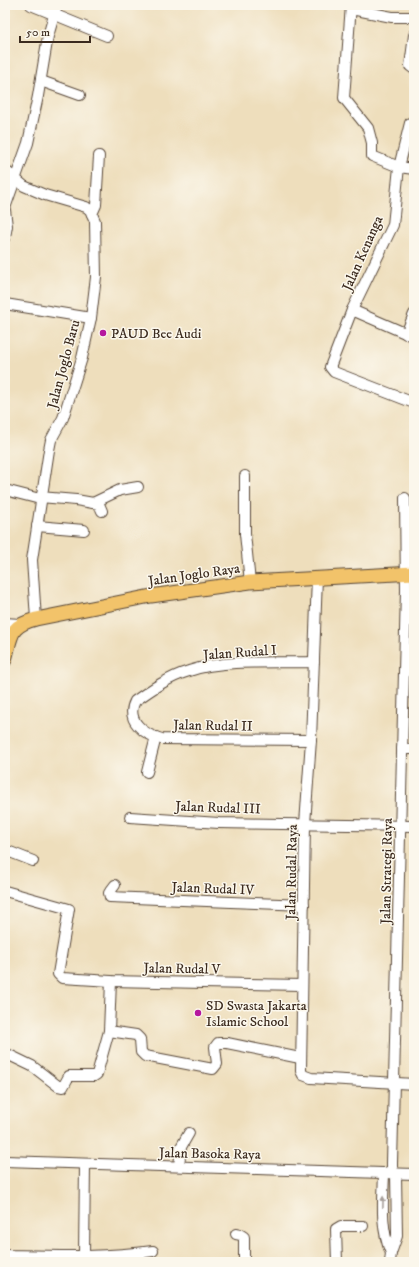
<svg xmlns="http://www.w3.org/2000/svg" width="419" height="1267" viewBox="0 0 419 1267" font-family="'IM FELL DW Pica',serif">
<rect width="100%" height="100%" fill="#fbf7ec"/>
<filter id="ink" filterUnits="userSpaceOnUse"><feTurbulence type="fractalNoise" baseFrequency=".025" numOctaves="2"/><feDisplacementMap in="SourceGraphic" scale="8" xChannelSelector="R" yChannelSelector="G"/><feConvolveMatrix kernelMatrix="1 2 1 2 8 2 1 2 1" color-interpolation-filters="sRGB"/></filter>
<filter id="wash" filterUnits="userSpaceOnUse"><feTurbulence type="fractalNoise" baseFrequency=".012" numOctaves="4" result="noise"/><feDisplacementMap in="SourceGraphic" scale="16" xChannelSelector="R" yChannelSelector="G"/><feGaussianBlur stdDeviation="0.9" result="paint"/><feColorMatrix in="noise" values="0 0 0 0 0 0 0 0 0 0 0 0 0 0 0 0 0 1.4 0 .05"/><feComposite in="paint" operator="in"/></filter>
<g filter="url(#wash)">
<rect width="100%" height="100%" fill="#eedebc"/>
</g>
<g filter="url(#ink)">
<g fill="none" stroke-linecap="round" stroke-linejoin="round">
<g stroke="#564536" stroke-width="12">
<g id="minor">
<path d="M 31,5 L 107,36"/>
<path d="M 351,5 L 344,98 L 368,128 L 372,143 L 372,156 L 399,167 L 414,169"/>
<path d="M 351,9 L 392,17 L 414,17"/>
<path d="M 414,35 L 410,66 L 414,69"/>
<path d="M 41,81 L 80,95"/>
<path d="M 410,123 L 399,167 L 393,225 L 352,310 L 330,367 L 334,372 L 414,403"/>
<path d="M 5,170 L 24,186 L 45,195 L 86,207 L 90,210 L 95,221 L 96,277 L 91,318 L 82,358 L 63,418 L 51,440 L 49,450 L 32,560 L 36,619"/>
<path d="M 5,208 L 28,143 L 38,96 L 48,36 L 57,5"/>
<path d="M 5,210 L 7,226 L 5,237"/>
<path d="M 92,214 L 96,205 L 99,156"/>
<path d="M 5,304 L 91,318"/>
<path d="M 352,310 L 414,337"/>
<path d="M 406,334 L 414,314"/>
<path d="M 245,476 L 245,534 L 250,582"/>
<path d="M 5,490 L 40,499"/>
<path d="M 40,497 L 76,500 L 99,504 L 102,511"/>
<path d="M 93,503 L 120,490 L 138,487"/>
<path d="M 37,526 L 84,530"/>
<path d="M 317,577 L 311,740 L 305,824 L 301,1071 L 303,1075 L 311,1078 L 414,1084"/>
<path d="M 5,623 L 20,624"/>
<path d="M 311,740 L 162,739 C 144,735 125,720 135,701 C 152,689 169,677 189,671 C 224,659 277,663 314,662"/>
<path d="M 402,749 L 414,749"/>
<path d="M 147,772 L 156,737"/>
<path d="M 130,817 L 219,823 L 414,826"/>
<path d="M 5,850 L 33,861"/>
<path d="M 115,885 L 109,893 L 110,897 L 304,905"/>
<path d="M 5,891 L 69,909 L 58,974 L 62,978 L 111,981 L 302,985"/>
<path d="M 109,1031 L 136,1035 L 140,1039 L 141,1052 L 145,1056 L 213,1069 L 217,1064 L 215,1047 L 218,1043 L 227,1043 L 300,1058"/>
<path d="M 5,1053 L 32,1066 L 58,1086 L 63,1087 L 69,1076 L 94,1076 L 97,1074 L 109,1031 L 111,981"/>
<path d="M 5,1161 L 414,1174"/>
<path d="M 179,1166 L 181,1147 L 189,1133"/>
<path d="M 390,1171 L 384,1174 C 383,1201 380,1228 391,1253"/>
<path d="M 236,1234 L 241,1235 L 244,1237 L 244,1262"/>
<path d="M 6,1255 C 55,1256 104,1258 153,1251"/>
<path d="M 84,1256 L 85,1164"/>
<path d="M 337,1262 L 336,1229 L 341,1226 L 363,1226"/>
<path d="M 390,1262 L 391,1253 L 397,1236 L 396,1174 L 392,1170 L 392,1163 L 406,590 L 405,498"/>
</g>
</g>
<g stroke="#564536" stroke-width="15">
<path id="major" d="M 5,660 C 12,635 9,626 36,619 L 151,596 L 250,582 L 414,573"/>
</g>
<use href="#minor" stroke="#fff" stroke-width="10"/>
<use href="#major" stroke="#f2c36a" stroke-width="13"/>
</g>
<defs><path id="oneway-solid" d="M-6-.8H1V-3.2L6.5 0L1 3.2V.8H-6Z"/></defs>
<use fill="#a79f9a" href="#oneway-solid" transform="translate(383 1202) rotate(-89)"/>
</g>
<g fill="#b5179e" stroke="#fbf7ec" stroke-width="1.5">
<circle cx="103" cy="333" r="4"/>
<circle cx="198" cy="1013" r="4"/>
</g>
<g text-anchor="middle" stroke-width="3" stroke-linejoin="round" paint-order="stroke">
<g font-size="14" fill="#3b2a1e" stroke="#fbf7ec">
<text transform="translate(362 253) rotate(-66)" y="5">Jalan Kenanga</text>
<text transform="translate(63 364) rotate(-75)" y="5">Jalan Joglo Baru</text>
<text transform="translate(194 574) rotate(-8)" y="5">Jalan Joglo Raya</text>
<text transform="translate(240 652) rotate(-4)" y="5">Jalan Rudal I</text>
<text transform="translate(213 725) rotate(1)" y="5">Jalan Rudal II</text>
<text transform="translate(218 807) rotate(2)" y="5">Jalan Rudal III</text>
<text transform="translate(386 871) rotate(-89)" y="5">Jalan Strategi Raya</text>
<text transform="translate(291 872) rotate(-89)" y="5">Jalan Rudal Raya</text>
<text transform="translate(213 888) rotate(2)" y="5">Jalan Rudal IV</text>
<text transform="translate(182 968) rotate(1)" y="5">Jalan Rudal V</text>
<text transform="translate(210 1153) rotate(1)" y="5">Jalan Basoka Raya</text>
</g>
<g font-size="14" fill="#3b2a1e" stroke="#fbf7ec" text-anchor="start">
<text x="111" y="338">PAUD Bee Audi</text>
<text x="206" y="1010">SD Swasta Jakarta<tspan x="206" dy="16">Islamic School</tspan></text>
</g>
</g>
<rect width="419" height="1267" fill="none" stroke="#fbf7ec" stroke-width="20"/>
<path d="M20 36v6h70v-6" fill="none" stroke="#3b2a1e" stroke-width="2"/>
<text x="26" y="36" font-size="12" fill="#3b2a1e" stroke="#fbf7ec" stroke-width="3" paint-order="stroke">50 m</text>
</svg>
